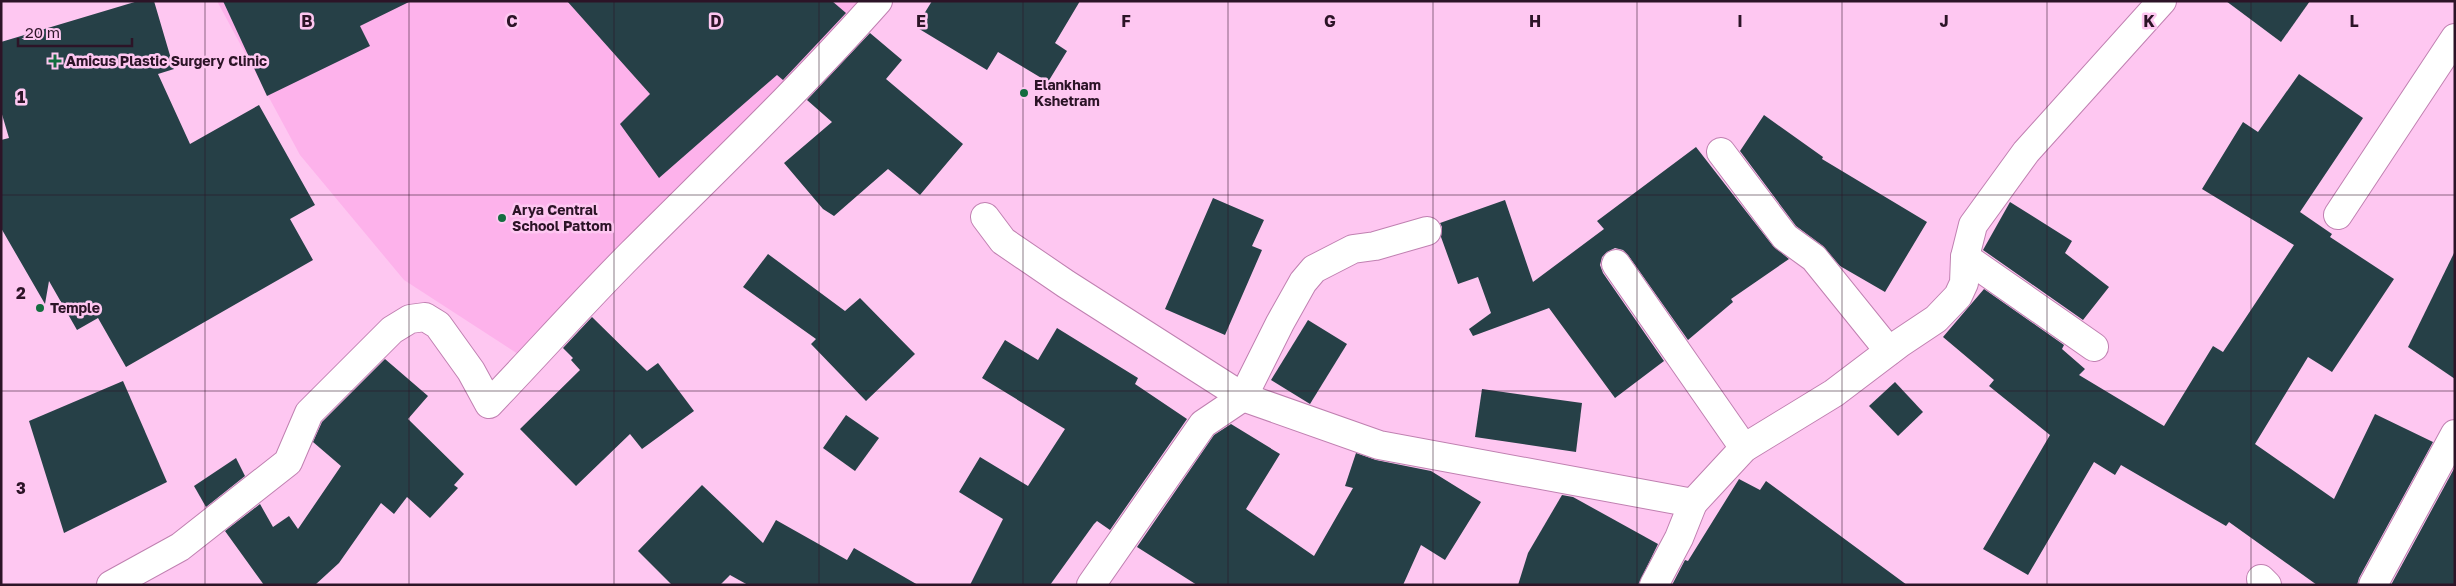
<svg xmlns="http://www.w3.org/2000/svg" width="2456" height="586" viewBox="0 0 2456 586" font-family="'Golos Text',sans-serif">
<rect width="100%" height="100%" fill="#fec7f1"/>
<path fill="#fdb2eb" d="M 217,1 L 875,1 L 518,354 L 404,280 L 300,155 Z"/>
<g fill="#264047">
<path d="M 138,1 L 154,1 L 174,69 L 158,74 L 190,144 L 259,105 L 315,205 L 290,219 L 313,260 L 126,367 L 98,318 L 77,330 L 49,281 L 45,304 L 1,228 L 1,140 L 9,138 L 1,111 L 1,42 Z"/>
<path d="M 223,1 L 411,1 L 360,26 L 370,46 L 267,96 Z"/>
<path d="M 567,1 L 832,1 L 846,13 L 783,80 L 777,75 L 659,178 L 620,124 L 650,94 Z"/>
<path d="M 932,1 L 1080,1 L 1055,43 L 1067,51 L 1048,82 L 998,52 L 987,70 L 916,27 Z"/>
<path d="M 2226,1 L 2310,1 L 2281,42 Z"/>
<path d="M 870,33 L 902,60 L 886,79 L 963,144 L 920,195 L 888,169 L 834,216 L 823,209 L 784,163 L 832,122 L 807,100 Z"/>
<path d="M 2299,74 L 2363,118 L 2300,212 L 2332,234 L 2330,237 L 2394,279 L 2332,372 L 2308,357 L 2255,444 L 2334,499 L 2375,414 L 2433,442 L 2359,578 L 2357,585 L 2317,585 L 2229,522 L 2226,526 L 2121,465 L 2115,475 L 2094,462 L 2028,575 L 1983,549 L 2050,435 L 1989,386 L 1994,380 L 1943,337 L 1984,289 L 2064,345 L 2062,349 L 2085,369 L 2079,375 L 2164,426 L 2213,346 L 2223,352 L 2294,245 L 2202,189 L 2243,122 L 2258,132 Z"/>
<path d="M 1764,115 L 1823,157 L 1822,159 L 1927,222 L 1885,292 L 1840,266 L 1823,246 L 1796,226 L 1740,151 Z"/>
<path d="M 1696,147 L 1773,246 L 1789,259 L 1731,299 L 1733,302 L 1688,340 L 1628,255 L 1623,250 L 1615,248 L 1607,252 L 1602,257 L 1600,265 L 1603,273 L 1664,361 L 1615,398 L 1549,308 L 1473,336 L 1469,329 L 1491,313 L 1478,277 L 1458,284 L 1441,237 L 1442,227 L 1440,223 L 1505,200 L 1533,282 L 1604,229 L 1597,221 Z"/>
<path d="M 1213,198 L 1264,220 L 1252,246 L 1262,250 L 1225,335 L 1165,309 Z"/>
<path d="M 2010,202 L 2072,241 L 2065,253 L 2109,287 L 2083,320 L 1983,250 Z"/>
<path d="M 2455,251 L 2455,379 L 2408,347 Z"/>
<path d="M 768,254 L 845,311 L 860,298 L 915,354 L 866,401 L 811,344 L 816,339 L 743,287 Z"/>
<path d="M 592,317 L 647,371 L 658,363 L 694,411 L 642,449 L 630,434 L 576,486 L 520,429 L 580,370 L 571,360 L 573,358 L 563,348 Z"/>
<path d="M 1308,320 L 1347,344 L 1310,404 L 1271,380 Z"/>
<path d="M 1057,328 L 1138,378 L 1135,384 L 1187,419 L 1110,530 L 1097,521 L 1094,524 L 1050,585 L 970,585 L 1003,519 L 959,492 L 980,457 L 1028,486 L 1065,429 L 982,378 L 1005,340 L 1038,360 Z"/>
<path d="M 385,359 L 428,396 L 408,419 L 464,474 L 454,485 L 458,488 L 430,518 L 407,497 L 394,514 L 381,503 L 339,563 L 315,585 L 264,585 L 225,531 L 260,504 L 273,527 L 289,516 L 298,529 L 341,466 L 313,442 L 322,422 Z"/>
<path d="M 123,381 L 167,482 L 64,533 L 29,421 Z"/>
<path d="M 1895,382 L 1923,412 L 1898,436 L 1869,406 Z"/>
<path d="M 1482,389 L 1582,403 L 1576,452 L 1475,437 Z"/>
<path d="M 846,415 L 879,438 L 855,471 L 823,448 Z"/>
<path d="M 1231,424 L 1280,454 L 1246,509 L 1314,556 L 1353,488 L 1345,486 L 1356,453 L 1376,460 L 1431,471 L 1481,502 L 1445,560 L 1421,545 L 1403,585 L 1197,585 L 1137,547 L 1214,435 Z"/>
<path d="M 236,458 L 245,476 L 206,507 L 194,486 Z"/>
<path d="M 2455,467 L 2455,585 L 2391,585 Z"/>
<path d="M 1739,479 L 1760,490 L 1766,481 L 1907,585 L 1672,585 L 1685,560 L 1688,561 Z"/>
<path d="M 702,485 L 763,543 L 776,520 L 847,560 L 854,548 L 918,585 L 748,585 L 730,575 L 720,585 L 672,585 L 638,551 Z"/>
<path d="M 1562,495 L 1573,497 L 1658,544 L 1638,585 L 1518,585 L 1528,553 Z"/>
</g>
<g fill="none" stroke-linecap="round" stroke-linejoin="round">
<g stroke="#c080b1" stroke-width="30">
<g id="street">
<path d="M 1721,152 L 1785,237 L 1814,258 L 1889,351"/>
<path d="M 2338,215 L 2455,38"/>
<path d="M 985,217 L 1003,241 L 1066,284 L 1243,397 L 1379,445 L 1693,503 L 1679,538 L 1654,585"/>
<path d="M 1965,257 L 2094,347"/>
<path d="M 1616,264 L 1744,448"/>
<path d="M 1693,503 L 1744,448 L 1834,393 L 1900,343 L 1936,319 L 1958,296 L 1964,283 L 1965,257 L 1973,225 L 2026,152 L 2162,1"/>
<path d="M 2261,579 L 2267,585"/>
<path d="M 111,585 L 180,547 L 288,462 L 309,413 L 392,330 L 410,319 L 425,317 L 438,325 L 471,371 L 489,404 C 537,354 583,302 632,253 C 715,170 800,89 878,1"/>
<path d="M 1091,585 L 1203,424 L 1243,397 L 1280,323 L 1303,282 L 1314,269 L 1353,249 L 1375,246 L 1427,231"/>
<path d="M 2373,585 L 2455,434"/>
</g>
</g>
<use href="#street" stroke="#fff" stroke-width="28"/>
</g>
<path fill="none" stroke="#2c1427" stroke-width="1" stroke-opacity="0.55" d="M 205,1 L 205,585M 409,1 L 409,585M 614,1 L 614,585M 819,1 L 819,585M 1023,1 L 1023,585M 1228,1 L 1228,585M 1433,1 L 1433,585M 1637,1 L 1637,585M 1842,1 L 1842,585M 2047,1 L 2047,585M 2251,1 L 2251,585M 1,195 L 2455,195M 1,391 L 2455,391"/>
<g fill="#136c3f" stroke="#fec7f1" stroke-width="2">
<path d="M52.5 53.5h5v5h5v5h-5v5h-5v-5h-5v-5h5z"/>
<circle cx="1024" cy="93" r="5"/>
<circle cx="502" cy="218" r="5"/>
<circle cx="40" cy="308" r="5"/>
</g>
<g text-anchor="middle" stroke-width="5" stroke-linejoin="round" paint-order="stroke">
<g font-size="14" font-weight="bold" fill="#2c1427" stroke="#fec7f1" text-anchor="start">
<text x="66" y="66">Amicus Plastic Surgery Clinic</text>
<text x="1034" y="90">Elankham<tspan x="1034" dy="16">Kshetram</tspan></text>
<text x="512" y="215">Arya Central<tspan x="512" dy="16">School Pattom</tspan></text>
<text x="50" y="313">Temple</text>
</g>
</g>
<g font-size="16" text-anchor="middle" font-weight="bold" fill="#2c1427" stroke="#fec7f1" stroke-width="5" stroke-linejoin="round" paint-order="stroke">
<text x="307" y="27">B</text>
<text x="512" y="27">C</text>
<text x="716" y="27">D</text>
<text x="921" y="27">E</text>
<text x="1126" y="27">F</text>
<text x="1330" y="27">G</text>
<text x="1535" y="27">H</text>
<text x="1740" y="27">I</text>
<text x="1944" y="27">J</text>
<text x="2149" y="27">K</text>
<text x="2354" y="27">L</text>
<text x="21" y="103">1</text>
<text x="21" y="299">2</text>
<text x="21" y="494">3</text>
</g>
<rect width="2456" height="586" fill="none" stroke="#2c1427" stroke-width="5"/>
<path d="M18 38v8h114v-8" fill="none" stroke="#2c1427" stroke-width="2.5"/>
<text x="25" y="38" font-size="15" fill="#2c1427" stroke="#fec7f1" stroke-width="4" paint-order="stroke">20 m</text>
</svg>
